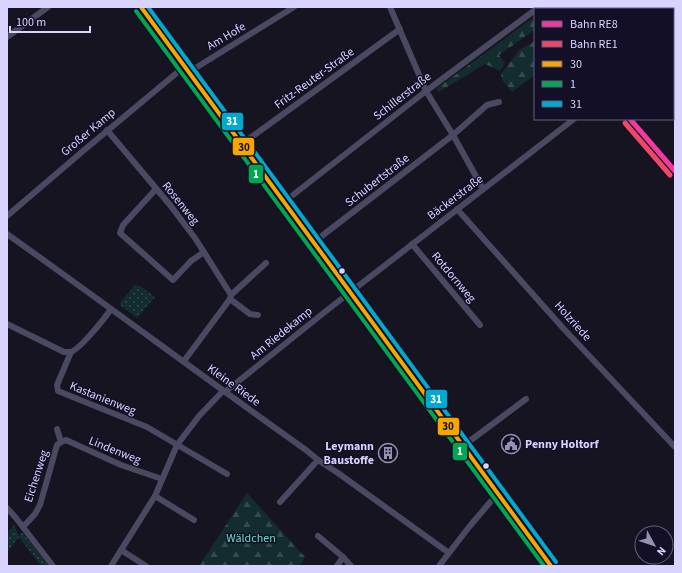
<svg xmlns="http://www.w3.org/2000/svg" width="682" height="573" viewBox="0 0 682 573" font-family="'Source Sans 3',sans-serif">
<defs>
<pattern id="green-dots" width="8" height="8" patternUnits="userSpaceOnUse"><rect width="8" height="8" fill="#132c2d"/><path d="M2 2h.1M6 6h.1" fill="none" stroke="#354a4c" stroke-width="1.8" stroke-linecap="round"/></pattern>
<pattern id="forest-firs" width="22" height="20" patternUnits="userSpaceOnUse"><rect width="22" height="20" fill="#132c2d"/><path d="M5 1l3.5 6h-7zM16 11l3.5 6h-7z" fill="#354a4c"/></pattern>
</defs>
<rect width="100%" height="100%" fill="#161421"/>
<g fill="url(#green-dots)">
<path d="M 559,7 L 596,7 L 596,9 L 556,9 Z"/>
<path d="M 137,285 L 140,286 L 155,297 L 137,318 L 119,304 L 134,286 Z"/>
<path d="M 14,525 L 19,536 L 22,532 L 49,566 L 41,566 L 19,537 L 7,552 L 7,534 Z"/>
</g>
<g fill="url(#forest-firs)">
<path d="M 534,17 L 535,33 L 533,31 L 499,55 L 505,63 L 500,71 L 485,64 L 439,92 L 436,89 Z"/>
<path d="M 535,41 L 535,75 L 512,92 L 502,80 L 501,74 L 519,50 Z"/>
<path d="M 247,493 L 305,557 L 300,566 L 199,566 Z"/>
</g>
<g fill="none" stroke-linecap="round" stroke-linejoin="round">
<g stroke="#4a4962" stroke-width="6">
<path d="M 390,7 L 426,91 L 453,135 L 483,189"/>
<path d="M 673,34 L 675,32"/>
<path d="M 7,37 L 48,7"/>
<path d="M 189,72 L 294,7"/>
<path d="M 107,130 L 170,205 L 195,238 L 231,295 L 230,299 L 184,361"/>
<path d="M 242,144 L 400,29"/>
<path d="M 156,189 L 123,225 L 120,233 L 173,280 L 191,261 L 204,252"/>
<path d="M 284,202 L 426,91 L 535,10"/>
<path d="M 457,209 L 563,328 L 675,447"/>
<path d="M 7,216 L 83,151 L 185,66"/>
<path d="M 7,234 C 107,305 206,379 306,450 L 318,460 L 338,473 L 449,553"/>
<path d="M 314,242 L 453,135 L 487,105 L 499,102"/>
<path d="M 412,244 L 480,325"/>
<path d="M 231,295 L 266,263"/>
<path d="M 230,299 L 250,314 L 258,315"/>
<path d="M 7,324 L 64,352 C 65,352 70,352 71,352 C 81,348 105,318 111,309"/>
<path d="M 71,352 L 57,385 L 58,391 L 147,427 L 227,474"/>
<path d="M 225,392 L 326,311 L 574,119"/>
<path d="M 61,442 L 66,440 L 121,465 L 162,479"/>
<path d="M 463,446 L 526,399"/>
<path d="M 155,496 L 194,520"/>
<path d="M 280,502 L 318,460"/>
<path d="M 7,508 L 16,518 L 53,566"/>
<path d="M 23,527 L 35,514 L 40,505 L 57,445 L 61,442 L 57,429"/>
<path d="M 318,536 L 343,557 L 351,566"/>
<path d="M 121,550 L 146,566"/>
<path d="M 111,566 L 155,496 L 177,445 L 199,416 L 223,391"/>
<path d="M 337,566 L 343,557"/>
<path d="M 439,566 L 469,527 L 498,493"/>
</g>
<path stroke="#5e5373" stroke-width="10" d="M 141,7 L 551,566"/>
<g stroke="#130f26" stroke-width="7">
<path id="bus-1" d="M 141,7 L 551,566"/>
</g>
<g stroke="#130f26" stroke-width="7">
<path id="bus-2" d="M 136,11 L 544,566"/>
</g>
<g stroke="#130f26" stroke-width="7">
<path id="bus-3" d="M 148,7 L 556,562"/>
</g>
<use href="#bus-1" stroke="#f7a600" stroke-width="4"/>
<use href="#bus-2" stroke="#00a651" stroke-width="4"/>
<use href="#bus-3" stroke="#00a9ce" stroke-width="4"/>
<g stroke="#130f26" stroke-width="8">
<path id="rail-1" d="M 630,119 L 675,171"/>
</g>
<g stroke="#130f26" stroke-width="8">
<path id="rail-2" d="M 625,123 L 670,175"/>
</g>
<use href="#rail-1" stroke="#f13a9d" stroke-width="5"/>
<use href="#rail-2" stroke="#f34667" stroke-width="5"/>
</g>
<defs>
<g id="civic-ring" transform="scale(1)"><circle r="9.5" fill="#130f26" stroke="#9591b1" stroke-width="1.5"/><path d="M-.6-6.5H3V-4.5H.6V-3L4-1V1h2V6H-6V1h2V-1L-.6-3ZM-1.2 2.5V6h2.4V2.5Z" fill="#9591b1"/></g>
<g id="building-ring" transform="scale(1)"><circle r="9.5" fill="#130f26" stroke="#9591b1" stroke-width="1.5"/><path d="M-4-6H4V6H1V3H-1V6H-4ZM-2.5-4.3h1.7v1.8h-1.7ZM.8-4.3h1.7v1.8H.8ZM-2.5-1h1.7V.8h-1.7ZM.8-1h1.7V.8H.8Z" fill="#9591b1"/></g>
</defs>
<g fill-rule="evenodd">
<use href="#civic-ring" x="511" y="444"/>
<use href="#building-ring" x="388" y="453"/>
</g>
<g fill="#d9d4ff" stroke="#130f26" stroke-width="1.5">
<circle cx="342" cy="271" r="3.5"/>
<circle cx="486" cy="466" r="3.5"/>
</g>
<g text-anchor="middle" stroke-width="3" stroke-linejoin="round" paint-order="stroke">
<g font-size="12" fill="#d9d4ff" stroke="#130f26">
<text transform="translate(226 36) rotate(-31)" y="4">Am Hofe</text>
<text transform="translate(314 78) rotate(-36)" y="4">Fritz-Reuter-Straße</text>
<text transform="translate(402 96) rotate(-38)" y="4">Schillerstraße</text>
<text transform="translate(88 132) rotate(-40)" y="4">Großer Kamp</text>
<text transform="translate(377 180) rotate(-38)" y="4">Schubertstraße</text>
<text transform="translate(455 197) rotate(-37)" y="4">Bäckerstraße</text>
<text transform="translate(181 203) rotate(51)" y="4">Rosenweg</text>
<text transform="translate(454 277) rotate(50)" y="4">Rotdornweg</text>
<text transform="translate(573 321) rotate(48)" y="4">Holzriede</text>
<text transform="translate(281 333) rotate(-39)" y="4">Am Riedekamp</text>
<text transform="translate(234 385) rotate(36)" y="4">Kleine Riede</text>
<text transform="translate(103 398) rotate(22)" y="4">Kastanienweg</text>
<text transform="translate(115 450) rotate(22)" y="4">Lindenweg</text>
<text transform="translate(36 476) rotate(-72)" y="4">Eichenweg</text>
</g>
<g font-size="12" font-weight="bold" fill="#d9d4ff" stroke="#130f26" text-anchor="start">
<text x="525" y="448">Penny Holtorf</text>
<text x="374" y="450" text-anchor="end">Leymann<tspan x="374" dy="14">Baustoffe</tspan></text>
</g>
<g font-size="12" fill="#5fe0c0" stroke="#130f26">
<text x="251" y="542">Wäldchen</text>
</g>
</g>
<g stroke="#130f26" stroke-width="1.5">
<rect x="221" y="112" width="23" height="19" rx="4" fill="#00a9ce"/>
<rect x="232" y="137" width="23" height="19" rx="4" fill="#f7a600"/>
<rect x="248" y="164" width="16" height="20" rx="4" fill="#00a651"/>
<rect x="425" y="389" width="23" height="20" rx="4" fill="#00a9ce"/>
<rect x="437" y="417" width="23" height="19" rx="4" fill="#f7a600"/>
<rect x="452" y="442" width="16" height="19" rx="4" fill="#00a651"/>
</g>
<g font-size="11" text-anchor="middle" font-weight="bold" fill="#fff">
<text x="232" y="125">31</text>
<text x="256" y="178">1</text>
<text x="436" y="403">31</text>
<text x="460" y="455">1</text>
</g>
<g font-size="11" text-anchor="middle" font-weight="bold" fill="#111">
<text x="244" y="151">30</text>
<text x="448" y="430">30</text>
</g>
<rect width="682" height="573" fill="none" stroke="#d9d4ff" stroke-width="16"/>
<rect x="534" y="8" width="140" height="112" fill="#130f26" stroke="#625e7d"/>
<rect x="542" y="21" width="20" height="6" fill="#f13a9d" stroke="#625e7d"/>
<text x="570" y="28" font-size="12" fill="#d9d4ff">Bahn RE8</text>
<rect x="542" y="41" width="20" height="6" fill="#f34667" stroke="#625e7d"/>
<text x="570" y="48" font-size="12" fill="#d9d4ff">Bahn RE1</text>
<rect x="542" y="61" width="20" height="6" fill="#f7a600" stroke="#625e7d"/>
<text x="570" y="68" font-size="12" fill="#d9d4ff">30</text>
<rect x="542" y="81" width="20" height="6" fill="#00a651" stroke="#625e7d"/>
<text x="570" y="88" font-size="12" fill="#d9d4ff">1</text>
<rect x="542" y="101" width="20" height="6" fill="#00a9ce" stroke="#625e7d"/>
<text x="570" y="108" font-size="12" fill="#d9d4ff">31</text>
<g transform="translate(654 545) rotate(130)"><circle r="19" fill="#130f26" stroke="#625e7d"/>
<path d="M0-3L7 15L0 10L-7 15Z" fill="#9591b1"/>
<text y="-6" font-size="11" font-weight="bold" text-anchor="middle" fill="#d9d4ff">N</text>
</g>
<path d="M10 26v6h80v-6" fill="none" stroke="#d9d4ff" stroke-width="2"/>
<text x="16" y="26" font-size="12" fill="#d9d4ff" stroke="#130f26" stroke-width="3" paint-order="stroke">100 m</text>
</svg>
